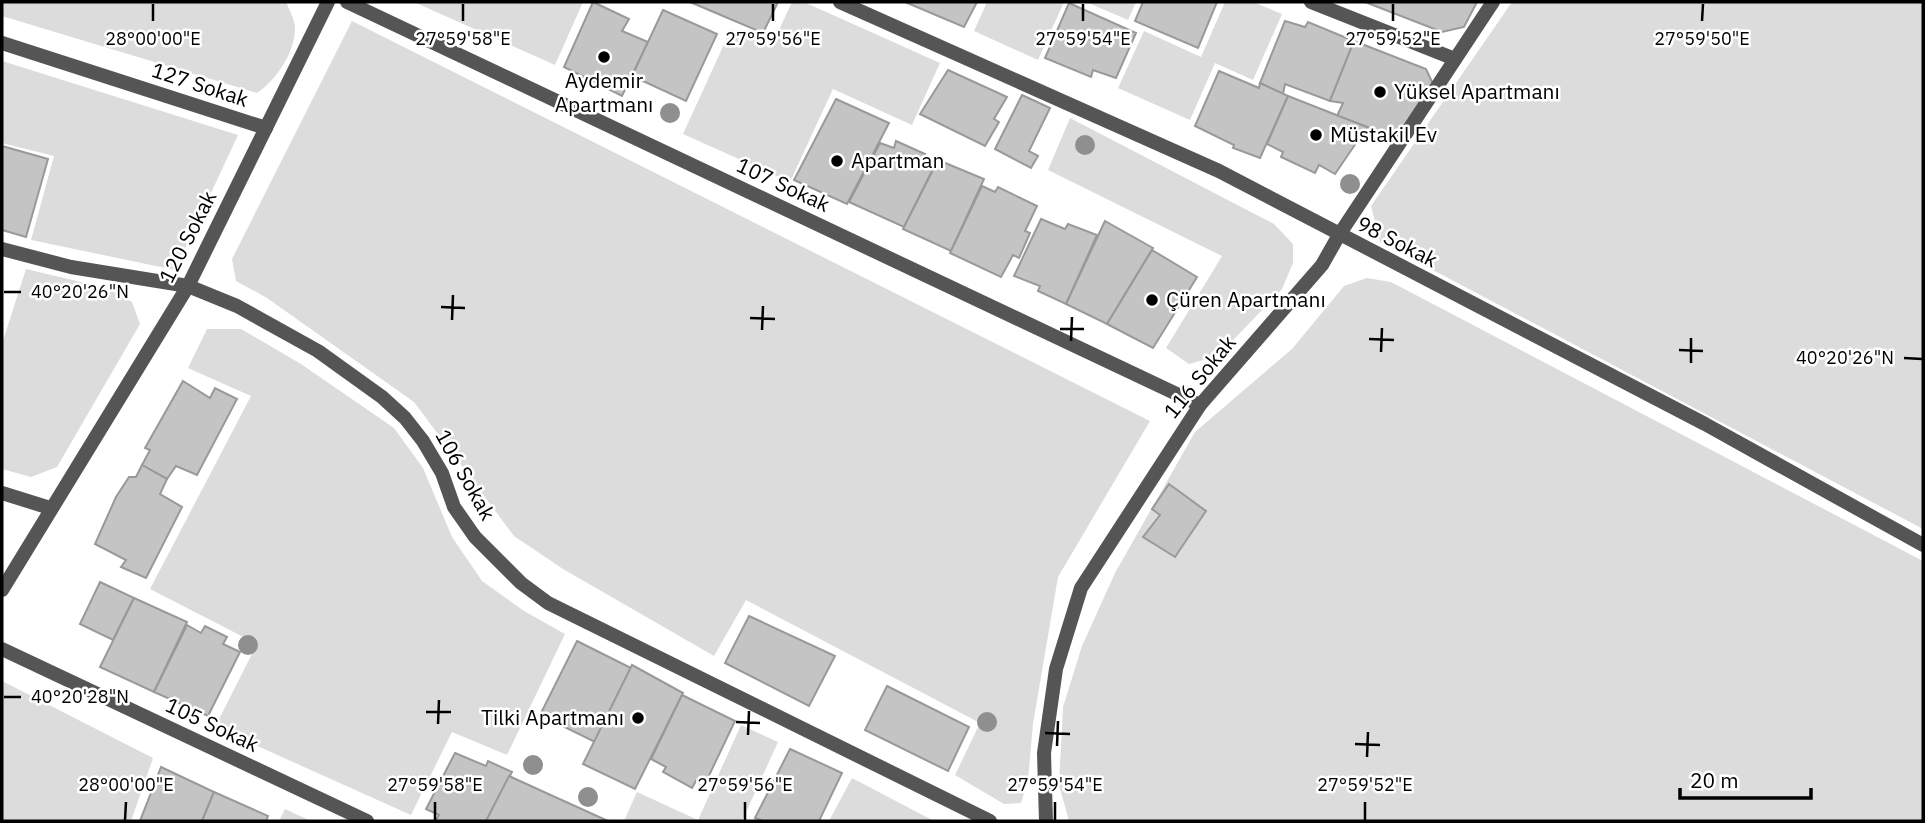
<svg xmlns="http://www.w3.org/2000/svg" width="1925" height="823" viewBox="0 0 1925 823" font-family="'IBM Plex Sans',sans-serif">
<rect width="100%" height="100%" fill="#fff"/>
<g fill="#dcdcdc">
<path d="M 2,2 L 286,2 C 289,9 295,20 295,28 C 295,53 276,80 257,93 L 2,16 Z"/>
<path d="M 414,2 L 583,2 L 555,65 Z"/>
<path d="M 792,2 L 804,2 L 940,63 L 912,125 L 833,89 L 790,182 L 683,134 L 731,29 L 771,47 Z"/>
<path d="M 987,2 L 1064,2 L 1038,60 L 974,31 Z"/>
<path d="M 1086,2 L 1136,2 L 1128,20 Z"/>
<path d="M 1225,2 L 1253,2 L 1282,14 L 1253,80 L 1215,63 L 1190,120 L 1118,88 L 1144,31 L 1201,57 Z"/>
<path d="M 1512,2 L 1923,2 L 1923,529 L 1380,242 L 1371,206 Z"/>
<path d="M 352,21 L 1150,421 L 1058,577 L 1033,724 L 1028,780 L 1021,803 L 1004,804 L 955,775 L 980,723 L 746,600 L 714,656 L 563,569 L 514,536 L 414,402 L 267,298 L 236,281 L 232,259 Z"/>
<path d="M 2,61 L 238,135 L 175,270 L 31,240 L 54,156 L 2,143 Z"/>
<path d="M 1070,118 L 1274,224 L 1293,244 L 1293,263 L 1282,289 L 1218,356 L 1189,364 L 1166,348 L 1222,256 L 1048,170 Z"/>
<path d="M 26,269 L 106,288 L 132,302 L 140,324 L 57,467 L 31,477 L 2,469 L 2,344 Z"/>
<path d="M 1367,278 L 1391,282 L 1923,561 L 1923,821 L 1069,821 L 1059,785 L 1063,707 L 1082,646 L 1115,573 L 1195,432 L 1292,349 L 1344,286 Z"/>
<path d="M 207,329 L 241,329 L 301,364 L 394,428 L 423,468 L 452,537 L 482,581 L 524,611 L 565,634 L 507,755 L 452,732 L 411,815 L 215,727 L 257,644 L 150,589 L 251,396 L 188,368 Z"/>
<path d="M 2,681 L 153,758 L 131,821 L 2,821 Z"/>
<path d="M 741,725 L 778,742 L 742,821 L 624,821 L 637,792 L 698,820 Z"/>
<path d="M 852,778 L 934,821 L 829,821 Z"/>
<path d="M 285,809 L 311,821 L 279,821 Z"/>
</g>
<g fill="#c4c4c4" stroke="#999" stroke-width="2">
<path d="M 593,2 L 629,19 L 622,31 L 648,42 L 622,96 L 564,67 Z"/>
<path d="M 690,2 L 778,2 L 763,33 Z"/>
<path d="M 905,2 L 977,2 L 964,27 Z"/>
<path d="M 1143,2 L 1217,2 L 1198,48 L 1135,21 Z"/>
<path d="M 1365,2 L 1477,2 L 1464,27 L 1442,32 Z"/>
<path d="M 1069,3 L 1136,33 L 1116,78 L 1093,70 L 1091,77 L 1045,58 Z"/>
<path d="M 663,10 L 717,34 L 686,101 L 632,76 Z"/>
<path d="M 1285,21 L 1305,27 L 1308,22 L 1354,41 L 1330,101 L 1285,84 L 1283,94 L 1260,83 Z"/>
<path d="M 1354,41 L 1426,69 L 1433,84 L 1397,138 L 1337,116 L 1343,103 L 1330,101 Z"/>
<path d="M 948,70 L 1007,97 L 994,119 L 999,122 L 985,146 L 920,114 Z"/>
<path d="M 1219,71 L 1259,88 L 1260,83 L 1288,96 L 1260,158 L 1233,148 L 1234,145 L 1195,126 Z"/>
<path d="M 1022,95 L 1050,108 L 1029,151 L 1038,156 L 1031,168 L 995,149 Z"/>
<path d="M 1288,96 L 1367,127 L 1335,174 L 1319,165 L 1315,173 L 1281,157 L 1283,152 L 1267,144 Z"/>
<path d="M 836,99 L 889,123 L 847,204 L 794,180 Z"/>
<path d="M 896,141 L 925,154 L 921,161 L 934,167 L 904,227 L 849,202 L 880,143 L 894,148 Z"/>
<path d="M 2,146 L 48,159 L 26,237 L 2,230 Z"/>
<path d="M 938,160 L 984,179 L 951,251 L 903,229 Z"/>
<path d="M 982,186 L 995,192 L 998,187 L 1037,206 L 1025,231 L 1030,233 L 1019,258 L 1013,255 L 1001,277 L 950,253 Z"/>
<path d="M 1041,219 L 1065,229 L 1068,224 L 1097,235 L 1066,304 L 1038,291 L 1040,286 L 1014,276 Z"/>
<path d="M 1105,221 L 1153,248 L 1107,324 L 1066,304 Z"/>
<path d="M 1152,250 L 1197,277 L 1153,348 L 1107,324 Z"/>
<path d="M 183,381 L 210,398 L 215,388 L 237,399 L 197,475 L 176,466 L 167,479 L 142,465 L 150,450 L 145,448 Z"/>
<path d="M 142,465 L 167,479 L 160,494 L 182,507 L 146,578 L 121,567 L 126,560 L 95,544 L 116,497 L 129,477 L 136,477 Z"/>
<path d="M 1169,484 L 1206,511 L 1175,557 L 1143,537 L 1160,515 L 1152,509 Z"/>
<path d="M 100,582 L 134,598 L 113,640 L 80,624 Z"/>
<path d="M 134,598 L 187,622 L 154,692 L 100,667 Z"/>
<path d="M 749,616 L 835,656 L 809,706 L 725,663 Z"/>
<path d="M 187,625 L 201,633 L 205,626 L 227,637 L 223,644 L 240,652 L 208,716 L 154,692 Z"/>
<path d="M 577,641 L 631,668 L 595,742 L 540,715 Z"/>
<path d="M 632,665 L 683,693 L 635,789 L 583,764 Z"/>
<path d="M 887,686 L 969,727 L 948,771 L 865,730 Z"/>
<path d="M 682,695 L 735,721 L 704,786 L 696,781 L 692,788 L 663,772 L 666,767 L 651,759 Z"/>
<path d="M 790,749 L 842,773 L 819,821 L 763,821 L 755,818 Z"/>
<path d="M 455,753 L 486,766 L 488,761 L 512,772 L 486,821 L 435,821 L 439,815 L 426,809 Z"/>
<path d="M 161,767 L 214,792 L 202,821 L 140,821 Z"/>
<path d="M 509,776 L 544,792 L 608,821 L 486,821 Z"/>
<path d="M 214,792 L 268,816 L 266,821 L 202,821 Z"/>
</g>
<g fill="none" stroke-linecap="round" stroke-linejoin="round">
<g stroke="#555" stroke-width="14">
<path d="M 347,2 L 1200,405"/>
<path d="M 1311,2 L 1455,59"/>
<path d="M 2,43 L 266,128"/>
<path d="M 2,249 L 71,267 L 188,286 L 237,306 L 318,351 L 382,397 L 405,418 L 423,441 L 442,473 L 454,507 L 475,537 L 521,583 L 548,603 L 990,821"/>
<path d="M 2,493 L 50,508"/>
<path d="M 1046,821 L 1044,753 L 1056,669 L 1081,588 L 1200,405 L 1322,265 L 1339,235"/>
</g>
<g stroke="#555" stroke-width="14">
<path d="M 840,2 L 1219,171 L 1705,424 L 1923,545"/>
<path d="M 1339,235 L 1493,2"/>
<path d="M 2,590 L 188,286 L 328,2"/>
<path d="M 2,649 L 367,821"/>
</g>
</g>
<g fill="#8f8f8f">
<circle cx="670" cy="113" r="10"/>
<circle cx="1085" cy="145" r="10"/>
<circle cx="1350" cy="184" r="10"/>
<circle cx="248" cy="645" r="10"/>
<circle cx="987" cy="722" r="10"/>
<circle cx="533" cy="765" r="10"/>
<circle cx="588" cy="797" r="10"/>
</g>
<path fill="none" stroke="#000" stroke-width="2.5" d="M 153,21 L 153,4M 463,21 L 463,4M 773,21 L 773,4M 1083,21 L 1083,4M 1393,21 L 1393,4M 1702,21 L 1703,4M 4,292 L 21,292M 441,307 L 465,308M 750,318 L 775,319M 452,320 L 453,295M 1060,329 L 1084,329M 762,330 L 763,306M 1369,339 L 1394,340M 1071,341 L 1072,317M 1679,350 L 1703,351M 1381,352 L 1382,328M 1904,358 L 1922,359M 1691,363 L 1691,338M 4,697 L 21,697M 426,712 L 451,712M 736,722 L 760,723M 438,724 L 439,700M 1045,733 L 1070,734M 748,735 L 749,711M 1355,744 L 1380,745M 1057,746 L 1058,721M 1367,757 L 1368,732M 125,820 L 126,802M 435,820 L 435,802M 745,820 L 745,802M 1055,820 L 1055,802M 1365,820 L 1365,802"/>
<g fill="#000" stroke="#fff" stroke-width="2.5">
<circle cx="604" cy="57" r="7"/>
<circle cx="1380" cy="92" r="7"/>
<circle cx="1316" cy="135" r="7"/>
<circle cx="837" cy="161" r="7"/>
<circle cx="1152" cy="300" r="7"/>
<circle cx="638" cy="718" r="7"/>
</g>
<g text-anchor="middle" stroke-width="5" stroke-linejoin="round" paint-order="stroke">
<g font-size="21" fill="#000" stroke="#fff" text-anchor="start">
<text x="604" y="88" text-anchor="middle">Aydemir<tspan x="604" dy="24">Apartmanı</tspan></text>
<text x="1394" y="99">Yüksel Apartmanı</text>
<text x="1330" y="142">Müstakil Ev</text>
<text x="851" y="168">Apartman</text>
<text x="1166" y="307">Çüren Apartmanı</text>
<text x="624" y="725" text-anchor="end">Tilki Apartmanı</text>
</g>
<g font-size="21" fill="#000" stroke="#fff">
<text transform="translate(200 85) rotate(18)" y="7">127 Sokak</text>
<text transform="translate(783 185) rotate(25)" y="7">107 Sokak</text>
<text transform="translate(188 237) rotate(-63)" y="7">120 Sokak</text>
<text transform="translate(1397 242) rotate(27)" y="7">98 Sokak</text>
<text transform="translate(1200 377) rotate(-51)" y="7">116 Sokak</text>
<text transform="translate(465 475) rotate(61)" y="7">106 Sokak</text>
<text transform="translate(212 725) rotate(25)" y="7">105 Sokak</text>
</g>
</g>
<g font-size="18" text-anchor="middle" fill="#000" stroke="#fff" stroke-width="5" stroke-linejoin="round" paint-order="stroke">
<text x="153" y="45">28°00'00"E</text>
<text x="463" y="45">27°59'58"E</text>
<text x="773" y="45">27°59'56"E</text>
<text x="1083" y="45">27°59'54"E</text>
<text x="1393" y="45">27°59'52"E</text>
<text x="1702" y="45">27°59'50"E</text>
<text x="80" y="298">40°20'26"N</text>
<text x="1845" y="364">40°20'26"N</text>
<text x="80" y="703">40°20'28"N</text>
<text x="126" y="791">28°00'00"E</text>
<text x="435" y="791">27°59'58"E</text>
<text x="745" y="791">27°59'56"E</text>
<text x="1055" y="791">27°59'54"E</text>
<text x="1365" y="791">27°59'52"E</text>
</g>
<rect width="1925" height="823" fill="none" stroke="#000000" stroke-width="7"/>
<path d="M1680 788v10h131v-10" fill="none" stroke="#000000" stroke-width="3.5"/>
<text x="1690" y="788" font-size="21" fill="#000000" stroke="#ffffff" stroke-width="5" paint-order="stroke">20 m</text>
</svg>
